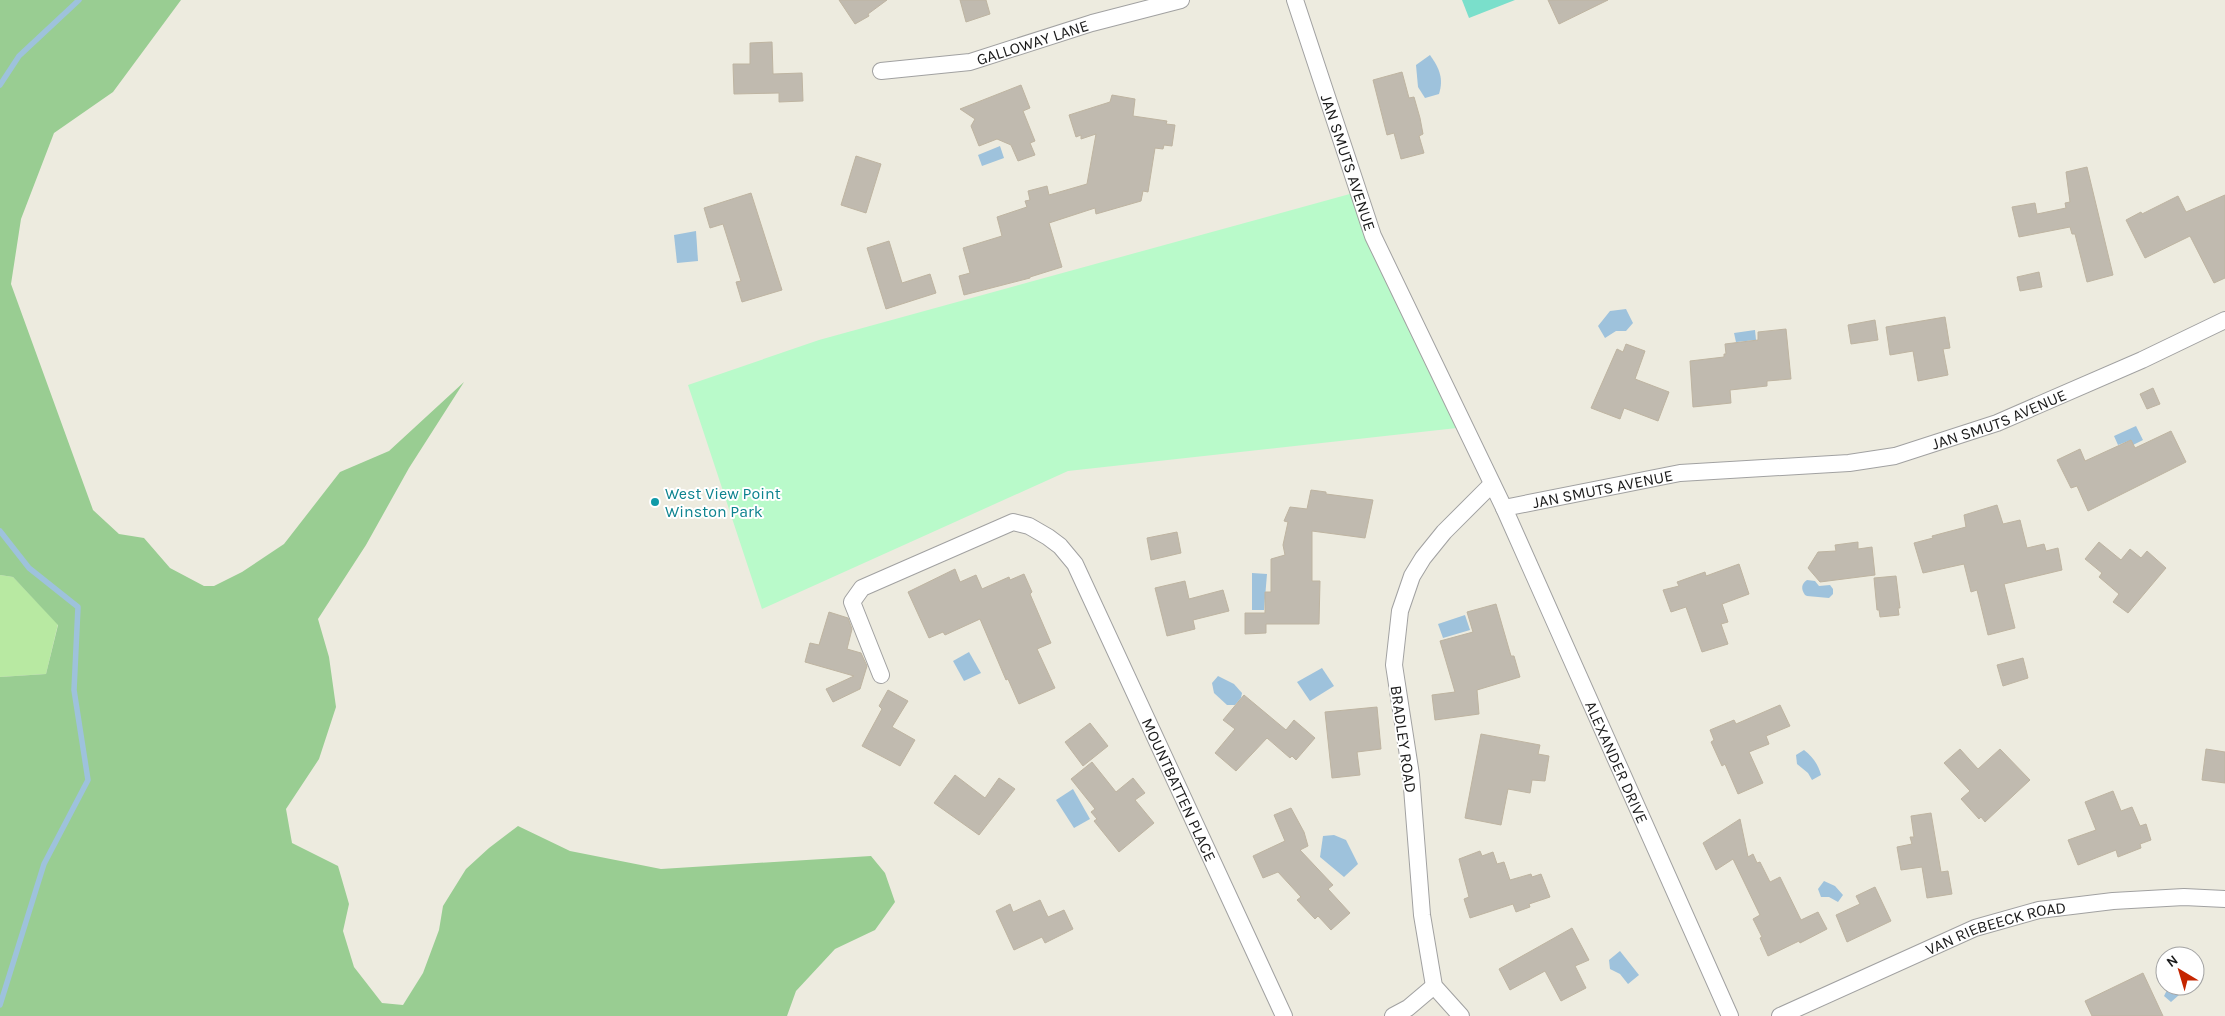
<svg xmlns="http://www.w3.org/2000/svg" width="2225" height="1016" viewBox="0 0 2225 1016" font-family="Karla,sans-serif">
<rect width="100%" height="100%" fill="#edebdf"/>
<path fill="#b8e9a2" d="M 0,575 L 13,577 L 58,624 L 46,674 L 0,677 Z"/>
<path fill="#99cd92" d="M 0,0 L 181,0 L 113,92 L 54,133 L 21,219 L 11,284 L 93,510 L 119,534 L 144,538 L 170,568 L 204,586 L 214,586 L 242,572 L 284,544 L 340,472 L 389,451 L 464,382 L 409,468 L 366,545 L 318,619 L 329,657 L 336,707 L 319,759 L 286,809 L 292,843 L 338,866 L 349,904 L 343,931 L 354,967 L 382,1003 L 403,1005 L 423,973 L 439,930 L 443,906 L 466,869 L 489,848 L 518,826 L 570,851 L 661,869 L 871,856 L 885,873 L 895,902 L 875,930 L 835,949 L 796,991 L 787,1016 L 0,1016 L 0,677 L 46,674 L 58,625 L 13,577 L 0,575 Z"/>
<path fill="#b9faca" d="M 1357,192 L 1466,427 L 1068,471 L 762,609 L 688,385 L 819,340 Z"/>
<path fill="#7adfcb" d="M 1462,0 L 1515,0 L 1469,18 Z"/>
<g fill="#9ec2dc">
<path d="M 1430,55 C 1439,68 1444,78 1439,94 L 1425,98 L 1418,87 L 1416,65 Z"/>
<path d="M 1000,146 L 1004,158 L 982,166 L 978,155 Z"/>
<path d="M 696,231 L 698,261 L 677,263 L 674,235 Z"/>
<path d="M 1626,309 L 1633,323 L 1626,331 L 1616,331 L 1605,338 L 1598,326 L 1610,311 Z"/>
<path d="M 1755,330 L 1756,340 L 1736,342 L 1734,333 Z"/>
<path d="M 2136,426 L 2143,440 L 2133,445 L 2131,440 L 2118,445 L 2114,436 Z"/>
<path d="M 1252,573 L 1267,574 L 1264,610 L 1252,610 Z"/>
<path d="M 1807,580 L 1815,581 L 1819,586 L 1830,585 L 1833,589 L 1833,594 L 1829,598 L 1807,596 L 1805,595 C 1801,589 1801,584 1807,580 Z"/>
<path d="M 1465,615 L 1470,630 L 1443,638 L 1438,624 Z"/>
<path d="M 969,652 L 981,673 L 964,681 L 953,661 Z"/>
<path d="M 1322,668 L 1334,686 L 1310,701 L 1297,682 Z"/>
<path d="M 1218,676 L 1234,684 L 1242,693 L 1241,698 L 1235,705 L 1227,705 L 1214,693 L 1212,683 Z"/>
<path d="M 1804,750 C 1813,757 1818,764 1821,775 L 1812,780 L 1808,773 L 1797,764 L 1796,755 Z"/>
<path d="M 1073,789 L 1090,819 L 1074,828 L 1056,800 Z"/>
<path d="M 1334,835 L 1346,840 L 1358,864 L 1344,877 L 1320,857 L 1323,836 Z"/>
<path d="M 1824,881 L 1835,886 L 1843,895 L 1838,902 L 1829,897 L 1821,897 L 1818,889 Z"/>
<path d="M 1620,951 L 1639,975 L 1628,984 L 1620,974 L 1610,969 L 1609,960 Z"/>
<path d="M 2169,986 L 2190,986 L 2189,993 L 2179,995 L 2171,1002 L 2164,996 Z"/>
</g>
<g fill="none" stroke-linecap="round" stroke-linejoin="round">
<g stroke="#9ec2dc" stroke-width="5.5">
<path d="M 0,85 L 19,56 L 79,0"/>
<path d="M 0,531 L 29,568 L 78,607 L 74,690 L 88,780 L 44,864 L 0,1005"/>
</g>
</g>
<g fill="#c0baaf" stroke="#beb4a1">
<path d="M 839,0 L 887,0 L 868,14 L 869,16 L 855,24 Z"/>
<path d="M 960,0 L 986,0 L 990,14 L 966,22 Z"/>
<path d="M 1548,0 L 1608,0 L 1559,24 Z"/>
<path d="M 772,42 L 773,74 L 802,73 L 803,101 L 779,102 L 779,93 L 734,94 L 733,64 L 750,64 L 750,43 Z"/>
<path d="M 1402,72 L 1409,98 L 1414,97 L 1420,118 L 1423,134 L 1419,136 L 1424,153 L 1401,159 L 1394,133 L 1387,135 L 1373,80 Z"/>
<path d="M 1021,85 L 1030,108 L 1023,111 L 1035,141 L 1030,143 L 1035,155 L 1018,161 L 1011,145 L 997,139 L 979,146 L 971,126 L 975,119 L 960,109 Z"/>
<path d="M 1112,95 L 1135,99 L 1133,116 L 1167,121 L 1166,124 L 1175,125 L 1172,146 L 1164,145 L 1163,149 L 1155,148 L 1148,192 L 1143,191 L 1141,201 L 1096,214 L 1095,208 L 1049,223 L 1062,267 L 1030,277 L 1030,278 L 964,295 L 959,276 L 970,273 L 963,248 L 1002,236 L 997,217 L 1027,207 L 1025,201 L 1030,200 L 1028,191 L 1047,186 L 1049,195 L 1087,184 L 1096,134 L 1081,139 L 1081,135 L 1076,137 L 1069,115 L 1110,102 Z"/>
<path d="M 856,156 L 881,164 L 866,213 L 841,205 Z"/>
<path d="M 2087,167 L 2113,275 L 2087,282 L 2075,234 L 2072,234 L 2070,227 L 2019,237 L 2012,207 L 2035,203 L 2037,214 L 2066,208 L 2065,203 L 2070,202 L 2066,172 Z"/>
<path d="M 751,193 L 782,290 L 742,302 L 736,282 L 741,281 L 723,224 L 710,228 L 704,208 Z"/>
<path d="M 2225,195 L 2225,278 L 2214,283 L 2190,236 L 2145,258 L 2126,220 L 2141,212 L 2142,214 L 2178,196 L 2186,212 Z"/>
<path d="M 889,241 L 902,283 L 930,274 L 936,293 L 886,309 L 867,248 Z"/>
<path d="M 2039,272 L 2042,287 L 2020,291 L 2017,277 Z"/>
<path d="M 1945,317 L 1950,348 L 1943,349 L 1948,375 L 1918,381 L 1913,351 L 1890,355 L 1886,327 Z"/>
<path d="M 1875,320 L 1878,340 L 1851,344 L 1848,325 Z"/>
<path d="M 1786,329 L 1791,379 L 1767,381 L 1767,386 L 1730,390 L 1731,403 L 1693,407 L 1690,361 L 1724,357 L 1724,354 L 1726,354 L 1725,344 L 1758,340 L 1758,332 Z"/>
<path d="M 1626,344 L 1645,351 L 1635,379 L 1669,392 L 1658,421 L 1624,408 L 1620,419 L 1591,408 L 1617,349 L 1623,352 Z"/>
<path d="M 2153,388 L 2160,404 L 2147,409 L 2140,394 Z"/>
<path d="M 2171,431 L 2186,462 L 2088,511 L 2077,486 L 2071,488 L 2057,460 L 2080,449 L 2085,461 L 2131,440 L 2135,448 Z"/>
<path d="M 1311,490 L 1326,492 L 1326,494 L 1373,500 L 1365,538 L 1312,531 L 1312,581 L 1320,581 L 1319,624 L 1266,624 L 1266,633 L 1245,634 L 1245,613 L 1265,613 L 1265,592 L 1271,592 L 1271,559 L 1285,555 L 1283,545 L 1288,522 L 1284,521 L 1290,507 L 1307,509 Z"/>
<path d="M 1997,505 L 2003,524 L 2020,520 L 2027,548 L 2044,544 L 2046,551 L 2058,548 L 2062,570 L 2004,584 L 2015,628 L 1988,635 L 1977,590 L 1971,592 L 1964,564 L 1923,573 L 1914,543 L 1933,538 L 1932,536 L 1966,527 L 1964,515 Z"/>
<path d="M 1177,532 L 1181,553 L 1151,560 L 1147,538 Z"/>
<path d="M 1858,542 L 1858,549 L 1872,547 L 1875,575 L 1820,582 L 1808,568 L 1818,552 L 1836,551 L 1835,545 Z"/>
<path d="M 2099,542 L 2121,560 L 2130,549 L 2141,558 L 2147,551 L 2166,568 L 2128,613 L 2113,602 L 2119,594 L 2099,577 L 2102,573 L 2085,559 Z"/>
<path d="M 1739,564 L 1749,594 L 1722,604 L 1728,622 L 1721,624 L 1728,644 L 1702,652 L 1686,607 L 1671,612 L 1663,590 L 1679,586 L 1677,582 L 1705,572 L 1706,576 Z"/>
<path d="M 955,569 L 960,582 L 976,575 L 982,589 L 1009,577 L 1010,580 L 1024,574 L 1032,592 L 1030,594 L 1051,643 L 1037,649 L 1055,688 L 1019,704 L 1008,679 L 1006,680 L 980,619 L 945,635 L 943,632 L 929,638 L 908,592 Z"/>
<path d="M 1896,576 L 1900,608 L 1898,608 L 1899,615 L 1880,617 L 1879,610 L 1877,610 L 1874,578 Z"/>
<path d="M 1185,581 L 1189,599 L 1223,590 L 1229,611 L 1193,620 L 1195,629 L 1167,636 L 1155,588 Z"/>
<path d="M 1496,604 L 1511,656 L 1514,656 L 1520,677 L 1477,690 L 1479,714 L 1435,720 L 1432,695 L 1455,692 L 1440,641 L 1473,632 L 1467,612 Z"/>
<path d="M 829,612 L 848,618 L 852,629 L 847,649 L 861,653 L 867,666 L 860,689 L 833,702 L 826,689 L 854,676 L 805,662 L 810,643 L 819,645 Z"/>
<path d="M 2023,658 L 2028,678 L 2003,686 L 1997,665 Z"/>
<path d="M 888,690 L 908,701 L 892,727 L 915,740 L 900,766 L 862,746 L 882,709 L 879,706 Z"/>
<path d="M 1244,695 L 1286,730 L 1294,720 L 1315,738 L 1296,760 L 1292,756 L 1290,758 L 1267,738 L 1236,771 L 1215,753 L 1235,729 L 1223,720 Z"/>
<path d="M 1780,705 L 1790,726 L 1766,736 L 1769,744 L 1749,752 L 1763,783 L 1738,794 L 1725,764 L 1722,766 L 1711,742 L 1714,740 L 1710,730 L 1734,720 L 1736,724 Z"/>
<path d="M 1377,707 L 1381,749 L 1357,752 L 1360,775 L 1332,778 L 1325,712 Z"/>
<path d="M 1090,723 L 1108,746 L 1083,766 L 1065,742 Z"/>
<path d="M 1481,734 L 1540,745 L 1538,754 L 1549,756 L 1545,781 L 1532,780 L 1530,793 L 1508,789 L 1501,825 L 1465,818 Z"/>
<path d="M 1960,749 L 1978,769 L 2000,749 L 2030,780 L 1985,822 L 1981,817 L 1979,819 L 1961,799 L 1970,791 L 1944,763 Z"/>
<path d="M 2206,749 L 2225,752 L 2225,783 L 2202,780 Z"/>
<path d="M 1092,762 L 1116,792 L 1133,778 L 1145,793 L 1135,800 L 1154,823 L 1119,852 L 1094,821 L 1097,819 L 1091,812 L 1095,809 L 1071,779 Z"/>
<path d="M 955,775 L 985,798 L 999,778 L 1015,789 L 979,835 L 934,803 Z"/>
<path d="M 2113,791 L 2121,811 L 2132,807 L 2140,826 L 2146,824 L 2151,840 L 2140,844 L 2141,848 L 2118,857 L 2116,850 L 2078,865 L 2068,840 L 2096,830 L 2085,802 Z"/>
<path d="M 1291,808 L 1304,832 L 1308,846 L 1300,850 L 1333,885 L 1328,889 L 1350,913 L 1331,930 L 1318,916 L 1315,919 L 1297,900 L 1301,897 L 1278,872 L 1263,878 L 1253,856 L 1285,841 L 1274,815 Z"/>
<path d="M 1931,813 L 1941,872 L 1948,871 L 1952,894 L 1927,898 L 1922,867 L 1901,870 L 1897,847 L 1912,844 L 1910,837 L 1914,837 L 1911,816 Z"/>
<path d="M 1740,819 L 1748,857 L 1753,854 L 1757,863 L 1760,862 L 1770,882 L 1780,877 L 1801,920 L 1818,912 L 1827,929 L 1800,943 L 1799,941 L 1768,956 L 1760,938 L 1762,937 L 1753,919 L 1760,915 L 1733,859 L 1716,870 L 1703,843 Z"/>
<path d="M 1480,851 L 1482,856 L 1493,852 L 1497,864 L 1504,862 L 1510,880 L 1531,874 L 1532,877 L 1541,874 L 1550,897 L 1529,904 L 1530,907 L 1516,912 L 1513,904 L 1470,918 L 1464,899 L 1469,897 L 1459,859 Z"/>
<path d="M 1875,887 L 1891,921 L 1847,942 L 1836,915 L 1860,904 L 1856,896 Z"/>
<path d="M 1040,900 L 1048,917 L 1064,910 L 1073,929 L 1045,943 L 1042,937 L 1014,950 L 996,911 L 1010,904 L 1013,912 Z"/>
<path d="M 1572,928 L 1589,960 L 1575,966 L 1586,988 L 1561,1001 L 1545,971 L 1510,990 L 1499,969 Z"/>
<path d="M 2143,973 L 2163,1016 L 2092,1016 L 2085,1001 Z"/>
</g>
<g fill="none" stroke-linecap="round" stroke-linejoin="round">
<g stroke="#a1a1a1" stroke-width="18">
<g id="minor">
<path id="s1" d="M 1295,0 L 1373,236 L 1504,508 L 1680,473 L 1849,463 L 1895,456 L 1997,423 L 2142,360 L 2225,320"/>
<path id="s2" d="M 881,71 L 970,62 L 1092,23 L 1181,0"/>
<path id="s3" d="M 1504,508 L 1730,1016"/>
<path id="s4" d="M 881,675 L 852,602 L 862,588 L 1013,522 L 1029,526 L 1048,537 L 1060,546 L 1075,564 L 1284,1016"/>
<path d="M 1393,1016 L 1408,1008 L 1434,986"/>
<path d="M 1461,1016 L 1434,986 L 1422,915 L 1411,775 L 1394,665 L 1400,611 L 1412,576 L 1423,558 L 1444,532 L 1492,484"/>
<path id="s5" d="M 1780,1016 L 1975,928 L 2039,910 L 2113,901 L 2184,897 L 2225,899"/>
</g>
</g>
<use href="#minor" stroke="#fff" stroke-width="16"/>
</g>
<circle fill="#0f9aa8" stroke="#fff" stroke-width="2" cx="655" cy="502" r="5"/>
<g text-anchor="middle" stroke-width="4" stroke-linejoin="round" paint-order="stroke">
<g font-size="16" fill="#1a1a1a" stroke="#fff">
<text dy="6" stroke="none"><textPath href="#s2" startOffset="155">GALLOWAY LANE</textPath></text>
<text dy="6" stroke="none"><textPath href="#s1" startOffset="171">JAN SMUTS AVENUE</textPath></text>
<text dy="6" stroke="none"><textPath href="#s1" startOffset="1056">JAN SMUTS AVENUE</textPath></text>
<text dy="6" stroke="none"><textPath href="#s1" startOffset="651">JAN SMUTS AVENUE</textPath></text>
<text transform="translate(1404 739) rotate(82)" y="6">BRADLEY ROAD</text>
<text dy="6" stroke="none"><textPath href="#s3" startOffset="278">ALEXANDER DRIVE</textPath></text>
<text dy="6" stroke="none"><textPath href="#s4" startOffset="586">MOUNTBATTEN PLACE</textPath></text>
<text dy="6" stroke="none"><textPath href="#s5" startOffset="234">VAN RIEBEECK ROAD</textPath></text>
</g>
<g font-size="16" fill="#0d838f" stroke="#fff" text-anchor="start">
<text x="665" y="499">West View Point<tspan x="665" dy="18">Winston Park</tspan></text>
</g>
</g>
<g transform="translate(2180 971) rotate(322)"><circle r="24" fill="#ffffff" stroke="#a3a3a3"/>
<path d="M0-4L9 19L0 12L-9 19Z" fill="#c52500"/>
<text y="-8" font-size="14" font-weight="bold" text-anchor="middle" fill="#1a1a1a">N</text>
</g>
</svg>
